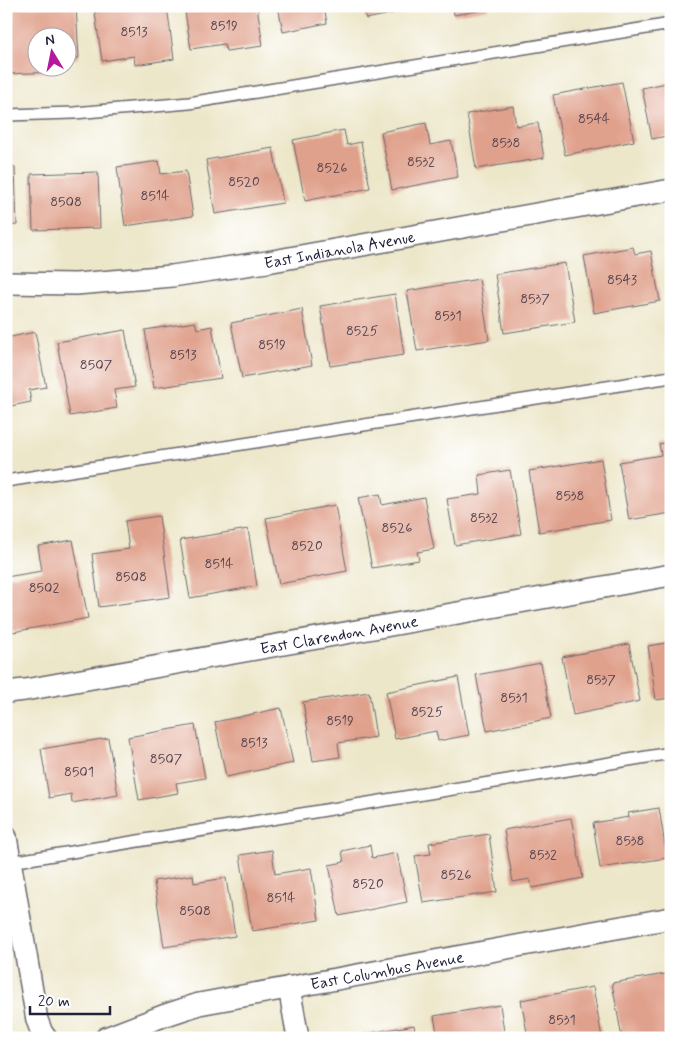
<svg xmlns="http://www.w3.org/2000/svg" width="677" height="1044" viewBox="0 0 677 1044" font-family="Mynerve,sans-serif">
<rect width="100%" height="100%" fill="#fff"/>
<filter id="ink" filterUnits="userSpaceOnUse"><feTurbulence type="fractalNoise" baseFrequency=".02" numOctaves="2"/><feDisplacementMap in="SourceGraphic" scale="10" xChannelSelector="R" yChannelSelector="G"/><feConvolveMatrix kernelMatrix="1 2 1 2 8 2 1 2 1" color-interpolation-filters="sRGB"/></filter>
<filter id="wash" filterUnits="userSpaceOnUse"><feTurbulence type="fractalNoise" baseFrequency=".0096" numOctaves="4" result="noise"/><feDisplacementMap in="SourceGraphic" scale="20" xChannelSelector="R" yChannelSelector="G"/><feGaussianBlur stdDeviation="1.12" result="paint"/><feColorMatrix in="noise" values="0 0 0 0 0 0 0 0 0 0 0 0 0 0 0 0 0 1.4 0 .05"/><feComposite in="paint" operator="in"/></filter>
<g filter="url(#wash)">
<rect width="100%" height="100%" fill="#ede7ca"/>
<g id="blocks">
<g fill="#e0a18c">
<path d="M 76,6 L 79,58 L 68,59 L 68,38 L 38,38 L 38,68 L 53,68 L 53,72 L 9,74 L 6,7 Z"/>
<path d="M 94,6 L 167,6 L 174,59 L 135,65 L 134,56 L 102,61 Z"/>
<path d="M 184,6 L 257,6 L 263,46 L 226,51 L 224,44 L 191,49 Z"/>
<path d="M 278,6 L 324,6 L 327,23 L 283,32 Z"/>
<path d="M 363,6 L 424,6 L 424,7 L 366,19 Z"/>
<path d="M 453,6 L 488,6 L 489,9 L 454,15 Z"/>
<path d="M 622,82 L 634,141 L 565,155 L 553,95 Z"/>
<path d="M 671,82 L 671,135 L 652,139 L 642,88 Z"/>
<path d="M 513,106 L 516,126 L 538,123 L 544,158 L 476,169 L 467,114 Z"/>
<path d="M 426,123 L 430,145 L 451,141 L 458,177 L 392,190 L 381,132 Z"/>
<path d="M 344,130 L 347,145 L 361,142 L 370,188 L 305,201 L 293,140 Z"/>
<path d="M 273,148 L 283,203 L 215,214 L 206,160 Z"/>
<path d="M 159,161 L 161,174 L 186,171 L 193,216 L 125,226 L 117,167 Z"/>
<path d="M 6,167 L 15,167 L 17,225 L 6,226 Z"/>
<path d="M 98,172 L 100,228 L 33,230 L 31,174 Z"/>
<path d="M 633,247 L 635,254 L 651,251 L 660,301 L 594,313 L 584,256 Z"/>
<path d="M 565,263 L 575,322 L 504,333 L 495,274 Z"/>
<path d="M 479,279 L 489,340 L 417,351 L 407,291 Z"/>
<path d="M 395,294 L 404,355 L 330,366 L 320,306 Z"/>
<path d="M 302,309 L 312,365 L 242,378 L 231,323 Z"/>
<path d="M 195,322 L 197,329 L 212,326 L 221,378 L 154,388 L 145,330 Z"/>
<path d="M 125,330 L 135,387 L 114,390 L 117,408 L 70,416 L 57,342 Z"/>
<path d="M 35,332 L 46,387 L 29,390 L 31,402 L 6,407 L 6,338 Z"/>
<path d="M 671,442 L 671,513 L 629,520 L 619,462 L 661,455 L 659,444 Z"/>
<path d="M 601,459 L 611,520 L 539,532 L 529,471 Z"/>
<path d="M 510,470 L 521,534 L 455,545 L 447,499 L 481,494 L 479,475 Z"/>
<path d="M 380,494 L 382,505 L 424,497 L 434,549 L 417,552 L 419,560 L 372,568 L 358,498 Z"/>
<path d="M 335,505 L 347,571 L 279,584 L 266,518 Z"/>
<path d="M 159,516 L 170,597 L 99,607 L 92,554 L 129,549 L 125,521 Z"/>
<path d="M 248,529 L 257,586 L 190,598 L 180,540 Z"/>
<path d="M 73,540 L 88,618 L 13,632 L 6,596 L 6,577 L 42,571 L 38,546 Z"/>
<path d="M 671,642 L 671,698 L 656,700 L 648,646 Z"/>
<path d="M 629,644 L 640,701 L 573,715 L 562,657 Z"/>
<path d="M 541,663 L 551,718 L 487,731 L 476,675 Z"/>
<path d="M 458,677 L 469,735 L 438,741 L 436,731 L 395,739 L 386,692 Z"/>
<path d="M 369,692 L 376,737 L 338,743 L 340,757 L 313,761 L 303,702 Z"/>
<path d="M 281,708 L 293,763 L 226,777 L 215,722 Z"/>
<path d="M 195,725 L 205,778 L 176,783 L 178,793 L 139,800 L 128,737 Z"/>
<path d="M 108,738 L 118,795 L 72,803 L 71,794 L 49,798 L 41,749 Z"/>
<path d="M 659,808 L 667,858 L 600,868 L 593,823 L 629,817 L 628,813 Z"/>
<path d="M 571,818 L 583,878 L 532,888 L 530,879 L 513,882 L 504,830 Z"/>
<path d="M 489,834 L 497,892 L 423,903 L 415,856 L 431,854 L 429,843 Z"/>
<path d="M 370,845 L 372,858 L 397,853 L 407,902 L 339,916 L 329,865 L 344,862 L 342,851 Z"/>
<path d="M 272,850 L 275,874 L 311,868 L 319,920 L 252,931 L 240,855 Z"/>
<path d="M 193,875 L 194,883 L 226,878 L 235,936 L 164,947 L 154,881 Z"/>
<path d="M 671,973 L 671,1038 L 651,1038 L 650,1035 L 635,1038 L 622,1038 L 612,983 Z"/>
<path d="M 593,987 L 602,1038 L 528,1038 L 521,1000 Z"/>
<path d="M 500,1005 L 505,1038 L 438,1038 L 434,1016 Z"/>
<path d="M 414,1025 L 416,1038 L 348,1038 L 348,1037 Z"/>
</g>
</g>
</g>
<g filter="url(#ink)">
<use href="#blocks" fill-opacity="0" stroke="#69676d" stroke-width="1"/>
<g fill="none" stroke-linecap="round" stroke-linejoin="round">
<g stroke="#69676d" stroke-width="14">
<g id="lane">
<path d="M 6,115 L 74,113 L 189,103 L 671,24"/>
<path d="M 6,481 L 671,377"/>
<path d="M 11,862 L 671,753"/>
</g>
</g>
<g stroke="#69676d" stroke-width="24">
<g id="street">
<path id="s1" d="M 6,283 L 76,284 L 172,276 L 267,262 L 671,190"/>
<path id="s2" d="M 6,692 L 25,690 L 671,575"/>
<path d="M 6,837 L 37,1020 L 42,1033 L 46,1038"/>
<path d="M 289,987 L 298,1038"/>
<path id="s3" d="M 106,1038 L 163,1016 L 199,1004 L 671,918"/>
</g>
</g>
<use href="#lane" stroke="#fff" stroke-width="11"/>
<use href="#street" stroke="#fff" stroke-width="21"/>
</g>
</g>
<g text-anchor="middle" stroke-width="4.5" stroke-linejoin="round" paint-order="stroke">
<g font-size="14" fill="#52424f">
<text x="224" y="30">8519</text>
<text x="134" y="36">8513</text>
<text x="594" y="123">8544</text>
<text x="506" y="147">8538</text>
<text x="421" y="166">8532</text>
<text x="332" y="172">8526</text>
<text x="244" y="186">8520</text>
<text x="155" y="200">8514</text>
<text x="66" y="206">8508</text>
<text x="622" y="284">8543</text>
<text x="535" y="303">8537</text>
<text x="448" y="320">8531</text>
<text x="362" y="335">8525</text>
<text x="272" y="349">8519</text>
<text x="183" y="359">8513</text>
<text x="96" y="369">8507</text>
<text x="570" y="500">8538</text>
<text x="484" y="522">8532</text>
<text x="397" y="532">8526</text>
<text x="307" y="550">8520</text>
<text x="219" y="568">8514</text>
<text x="131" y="581">8508</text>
<text x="44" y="592">8502</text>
<text x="601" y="684">8537</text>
<text x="514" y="702">8531</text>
<text x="427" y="716">8525</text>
<text x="340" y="725">8519</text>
<text x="254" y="747">8513</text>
<text x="166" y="763">8507</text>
<text x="79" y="776">8501</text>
<text x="630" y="845">8538</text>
<text x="543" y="859">8532</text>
<text x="456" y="879">8526</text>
<text x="368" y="888">8520</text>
<text x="281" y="902">8514</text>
<text x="195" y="915">8508</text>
<text x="562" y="1024">8531</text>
</g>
<g font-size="16" fill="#22223b" stroke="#fff">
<text dy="6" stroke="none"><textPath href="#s1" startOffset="336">East Indianola Avenue</textPath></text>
<text dy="6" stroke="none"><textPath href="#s2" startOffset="338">East Clarendon Avenue</textPath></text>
<text dy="6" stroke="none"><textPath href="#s3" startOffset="290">East Columbus Avenue</textPath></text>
</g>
</g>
<rect width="677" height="1044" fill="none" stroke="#fff" stroke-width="25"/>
<g transform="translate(52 52) rotate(350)"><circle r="24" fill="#ffffff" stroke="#a7a7b1"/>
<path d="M0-4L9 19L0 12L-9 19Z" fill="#b5179e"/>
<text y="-8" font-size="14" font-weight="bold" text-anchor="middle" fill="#22223b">N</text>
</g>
<path d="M30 1006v8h80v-8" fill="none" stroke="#22223b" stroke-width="2.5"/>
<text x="38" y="1006" font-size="15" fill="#22223b" stroke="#ffffff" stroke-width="4" paint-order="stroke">20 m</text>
</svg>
